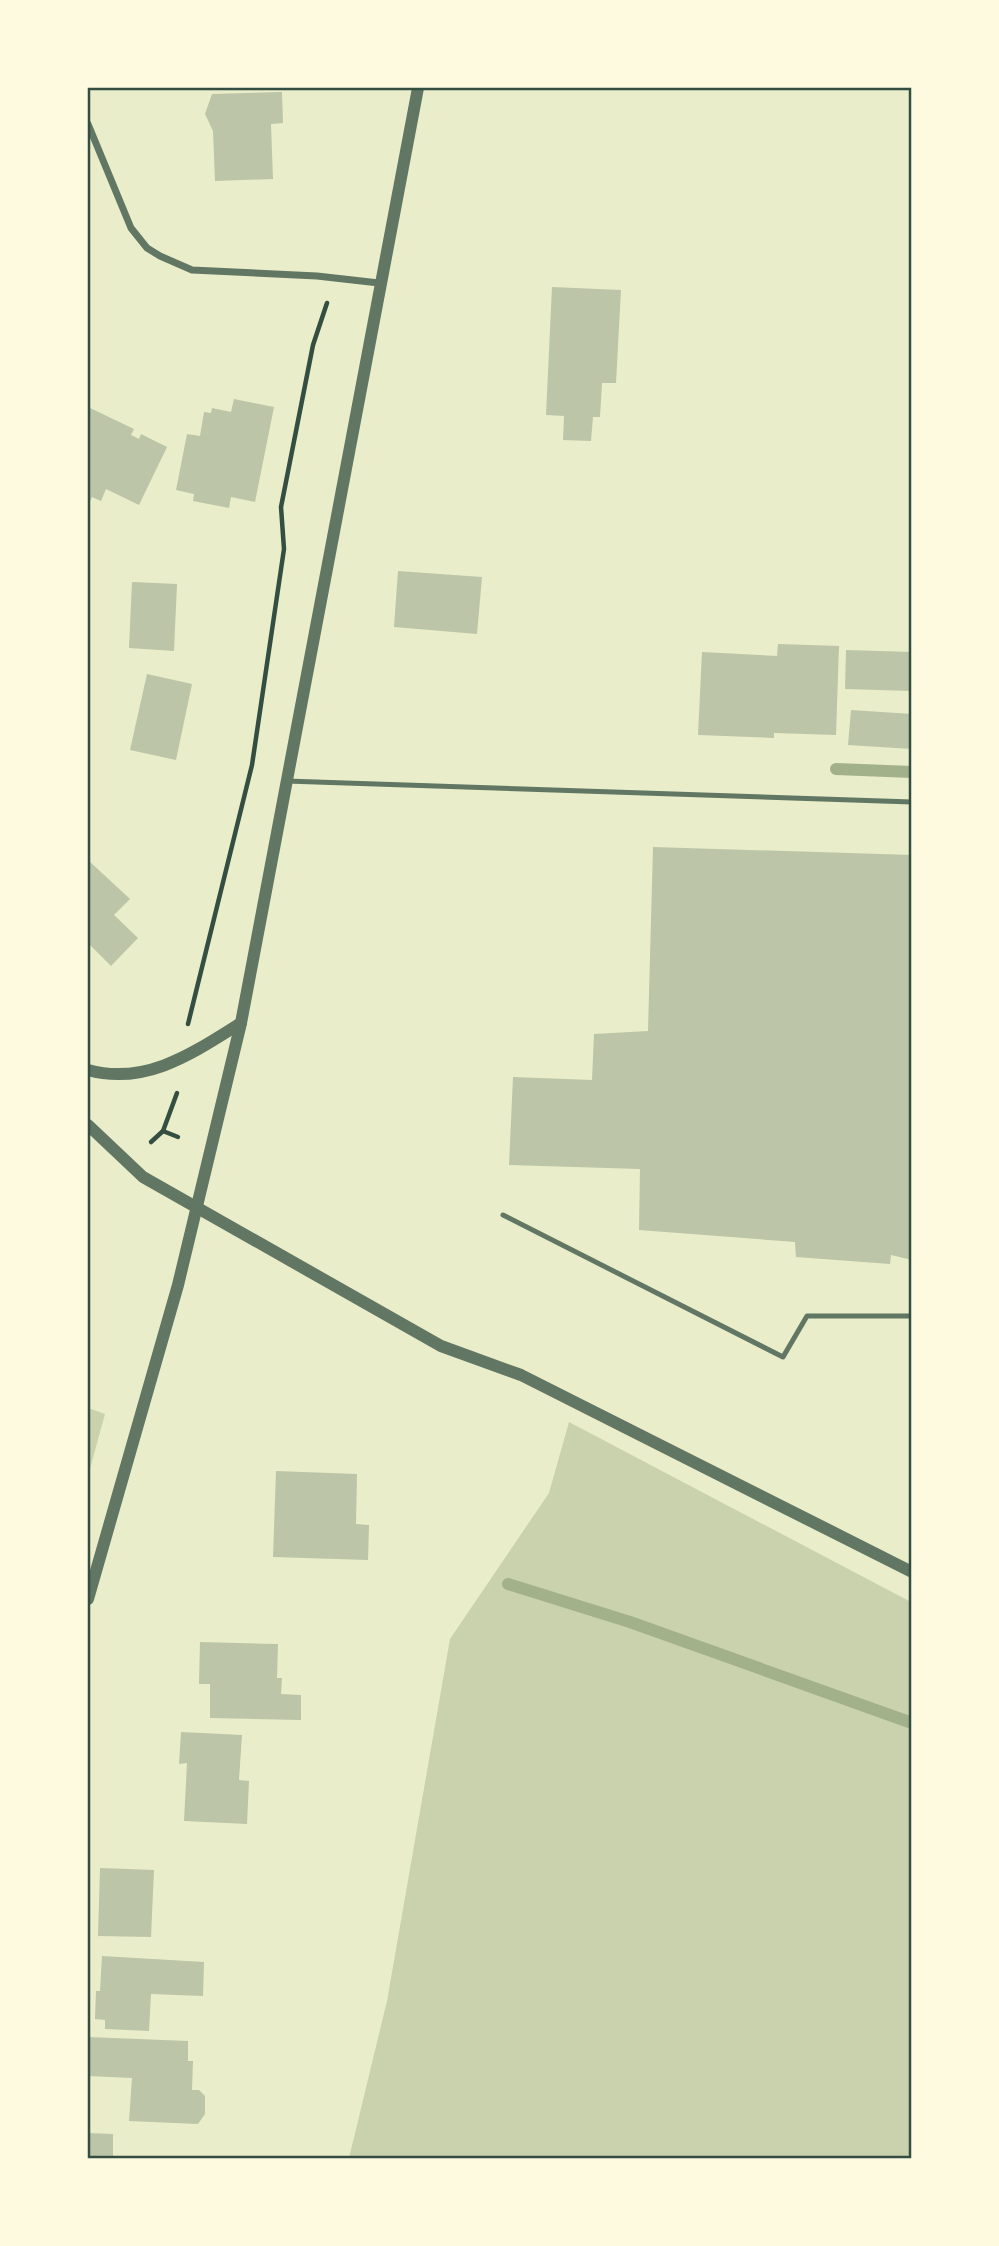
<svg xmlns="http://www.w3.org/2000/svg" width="999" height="2246" viewBox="0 0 999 2246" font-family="Lato,sans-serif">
<rect width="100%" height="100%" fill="#e9edc9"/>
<g fill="#cad2ad">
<path d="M 88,1408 L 105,1414 L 88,1476 Z"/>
<path d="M 569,1422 L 911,1602 L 911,2158 L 349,2158 L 387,2001 L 450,1639 L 549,1493 Z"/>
</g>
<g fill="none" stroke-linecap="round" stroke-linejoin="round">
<g stroke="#a3b18a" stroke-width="12">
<path d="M 836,769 L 912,772"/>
<path d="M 508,1584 L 630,1622 L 912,1723"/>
</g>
</g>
<g fill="#bcc5a7">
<path d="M 282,92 L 283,123 L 271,124 L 273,179 L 215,181 L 213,131 L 205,114 L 212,94 Z"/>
<path d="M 552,287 L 621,290 L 616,383 L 602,383 L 600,417 L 593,417 L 591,441 L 563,440 L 564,416 L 546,415 Z"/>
<path d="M 234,399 L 274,407 L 255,502 L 231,497 L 229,508 L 193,501 L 194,494 L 176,490 L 187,434 L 200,436 L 204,412 L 211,413 L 212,408 L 231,412 Z"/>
<path d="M 88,407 L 134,429 L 131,435 L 139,439 L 141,434 L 167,447 L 139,505 L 106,489 L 101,501 L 92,497 L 90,501 L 88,500 Z"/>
<path d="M 398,571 L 482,577 L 477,634 L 394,627 Z"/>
<path d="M 132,582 L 177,584 L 174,651 L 129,648 Z"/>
<path d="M 778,644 L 839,646 L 836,735 L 774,733 L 774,738 L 698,735 L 702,652 L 777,656 Z"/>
<path d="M 846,650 L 912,652 L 912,691 L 845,689 Z"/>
<path d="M 147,674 L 192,684 L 176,760 L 130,750 Z"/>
<path d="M 851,710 L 912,714 L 912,749 L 848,745 Z"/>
<path d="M 653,847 L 912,855 L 912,1260 L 891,1255 L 890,1264 L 796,1257 L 795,1242 L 639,1230 L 640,1169 L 509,1165 L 513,1077 L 592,1080 L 594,1034 L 648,1031 Z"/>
<path d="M 88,860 L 130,899 L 114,915 L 138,938 L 111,966 L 88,943 Z"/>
<path d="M 276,1471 L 357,1474 L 356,1524 L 369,1525 L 368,1560 L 273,1557 Z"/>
<path d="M 200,1642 L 278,1644 L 277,1678 L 282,1678 L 281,1694 L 301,1695 L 301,1720 L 210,1718 L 210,1684 L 199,1684 Z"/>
<path d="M 181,1732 L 242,1735 L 239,1780 L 249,1781 L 247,1824 L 184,1821 L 187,1763 L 179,1764 Z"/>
<path d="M 100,1868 L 154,1870 L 151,1937 L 98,1936 Z"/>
<path d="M 102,1956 L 204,1962 L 203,1996 L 151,1994 L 149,2031 L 105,2029 L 105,2020 L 95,2019 L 96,1991 L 100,1991 Z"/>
<path d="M 88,2037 L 188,2041 L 188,2061 L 193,2061 L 192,2090 L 199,2090 L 205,2096 L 205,2114 L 198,2124 L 129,2121 L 132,2078 L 88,2076 Z"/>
<path d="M 88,2133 L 113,2134 L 113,2158 L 88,2158 Z"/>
</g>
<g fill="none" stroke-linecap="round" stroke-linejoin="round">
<g stroke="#344e41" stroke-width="4.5">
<path d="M 188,1024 L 252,765 L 284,549 L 281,507 L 313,345 L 327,303"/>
<path d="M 163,1131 L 177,1093"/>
<path d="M 151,1142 L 163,1131 L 178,1137"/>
</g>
<g stroke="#617663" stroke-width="5">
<path d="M 286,781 L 912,802"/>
<path d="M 503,1215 L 783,1357 L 807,1316 L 912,1316"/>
</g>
<path stroke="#617663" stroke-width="7" d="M 88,124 L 131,228 L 147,248 L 160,256 L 192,270 L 317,276 L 379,283"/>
<g stroke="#617663" stroke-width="12">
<path d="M 88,1070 C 146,1086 193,1053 241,1023"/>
<path d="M 88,1125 L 143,1177 L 441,1346 L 521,1375 L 912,1572"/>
<path d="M 88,1599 L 178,1285 L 241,1023 L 418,88"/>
</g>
</g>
<rect width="999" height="2246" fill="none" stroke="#fefae0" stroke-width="178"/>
<rect x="89" y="89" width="821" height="2068" fill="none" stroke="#344e41" stroke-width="2.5"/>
</svg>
